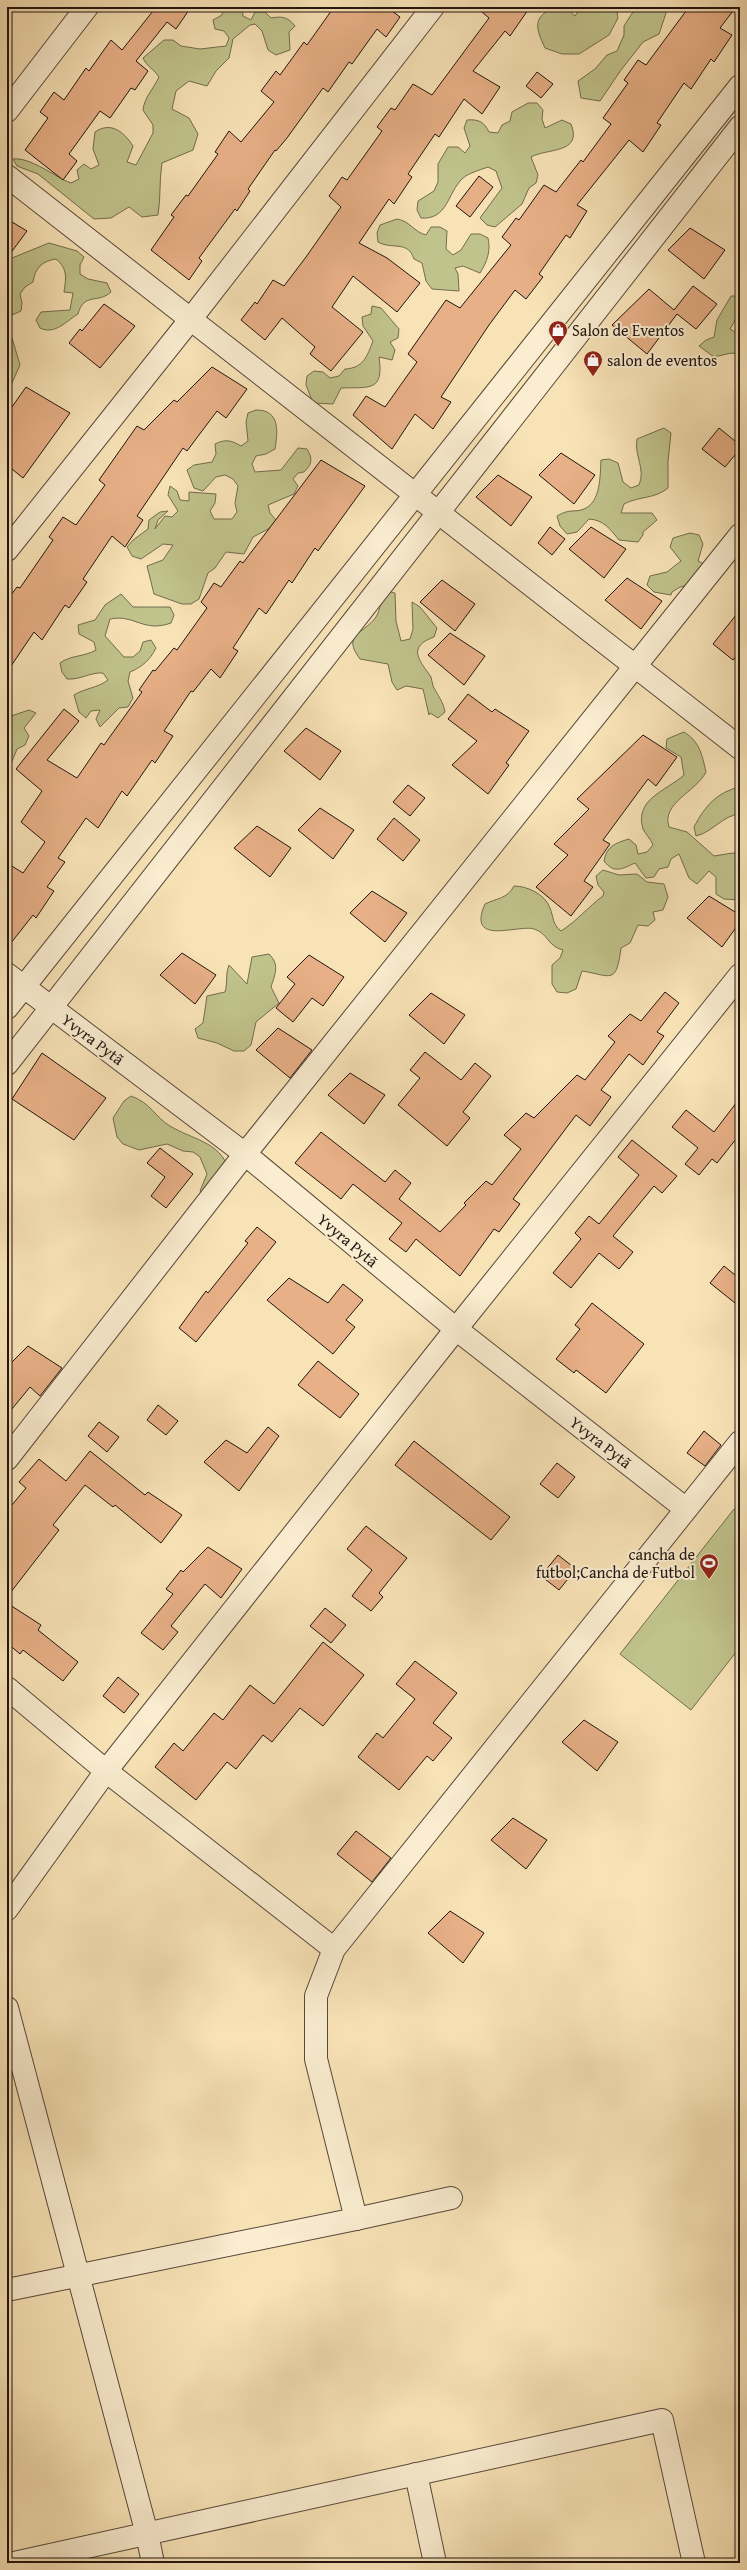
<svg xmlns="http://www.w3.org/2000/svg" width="747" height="2570" viewBox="0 0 747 2570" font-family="'Gentium Book Plus',serif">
<rect width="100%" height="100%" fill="#f8e3b7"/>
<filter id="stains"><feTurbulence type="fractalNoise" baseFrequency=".005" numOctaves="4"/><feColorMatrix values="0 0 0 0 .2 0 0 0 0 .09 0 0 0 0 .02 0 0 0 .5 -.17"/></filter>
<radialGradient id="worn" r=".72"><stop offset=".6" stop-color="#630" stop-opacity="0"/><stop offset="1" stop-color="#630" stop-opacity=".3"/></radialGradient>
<g fill="#c1c38c" stroke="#716c4e">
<path d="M 223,7 L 242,7 L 243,16 L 251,20 L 255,12 L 265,12 L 271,18 C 282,16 288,17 295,26 L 289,32 L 290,50 L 276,55 L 268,50 L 262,31 L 255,24 L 250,25 L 233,39 L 229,58 L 216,71 L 207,86 L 189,81 L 176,91 L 172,109 L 189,118 L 198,134 L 193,150 L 162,163 C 159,181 161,197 158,215 L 142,217 L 129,207 L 111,218 L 94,219 L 38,174 L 17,166 L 13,159 C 31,157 53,176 71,183 L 79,179 L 77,170 L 84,164 L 91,169 L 99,165 L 93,149 L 95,132 C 111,121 124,132 133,146 L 127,162 L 136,165 L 153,133 L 153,125 L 143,110 C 144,98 154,88 159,77 C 154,69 147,67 143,58 L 164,40 L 173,40 L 181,46 L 200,49 L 226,46 L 229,38 L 224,31 L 215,29 L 213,20 L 222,15 Z"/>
<path d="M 558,7 L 568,10 L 575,16 L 581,7 L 616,7 L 618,18 L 609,35 L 579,54 L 562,54 L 545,48 C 535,27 532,15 558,7 Z"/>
<path d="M 636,7 L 668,7 L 659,34 L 643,42 L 621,70 L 600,101 L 581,98 L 578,81 L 595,69 L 607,55 L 617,51 L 624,35 L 624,26 Z"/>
<path d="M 528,103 L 537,103 L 543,110 L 542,119 L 545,128 L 562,120 L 571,124 C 583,154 547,148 531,157 L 538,175 L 536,183 L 529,188 L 522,204 L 495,227 L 487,225 L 480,218 L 502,188 L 496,171 L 488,167 C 480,170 469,173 463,178 C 447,193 448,220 421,218 L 417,210 L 418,201 L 434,191 L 438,182 L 438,164 L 448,147 L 458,147 L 465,153 L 470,146 L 464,128 L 467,120 C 479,119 484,122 489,132 L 498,133 L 502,125 L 510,121 L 512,112 Z"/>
<path d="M 397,219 C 410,221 414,232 426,235 L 431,227 L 440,227 L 447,231 L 446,249 L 453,255 L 461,250 L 471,234 L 480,234 L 488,238 C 491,251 487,262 480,273 L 463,266 L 455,268 L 458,274 L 459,291 L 432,289 L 426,281 L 422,263 L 414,259 C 408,240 392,250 378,242 L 377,233 L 380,225 Z"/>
<path d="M 49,243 L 77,251 L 84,257 L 80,265 L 80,274 L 88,279 L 107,283 L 111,292 C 98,304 84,292 78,314 C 65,322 55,335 40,328 L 36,320 L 41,312 L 70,310 L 73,293 L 64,292 C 66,278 68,269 56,259 C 42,261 35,268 33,282 L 25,287 L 20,294 L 22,303 L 21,311 L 12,315 L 7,309 L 7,264 L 12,258 Z"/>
<path d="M 731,296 L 740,296 L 740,312 L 730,329 L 740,335 L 740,359 L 739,354 L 731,353 L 714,357 L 699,346 L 706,340 L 714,337 L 717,320 Z"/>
<path d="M 372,306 L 381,308 L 399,329 L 398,338 L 390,342 L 395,350 L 392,360 L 379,357 C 384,392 370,387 341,388 L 333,404 L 313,403 L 306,385 L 307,376 L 314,371 L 323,372 L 330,378 L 339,376 L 345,369 C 364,368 367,356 373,341 L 363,326 L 362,317 L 371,314 Z"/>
<path d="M 7,336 L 12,338 L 20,365 L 7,394 Z"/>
<path d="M 256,410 C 280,410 278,431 275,449 L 266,454 L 256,456 L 252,464 L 255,472 L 281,470 L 298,448 L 307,449 C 313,459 312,464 304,472 L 298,473 L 293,479 L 298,486 L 294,494 L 268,505 L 270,513 L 276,520 L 270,528 L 253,537 L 244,554 L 226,552 L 215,568 L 208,573 L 199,599 L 191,604 L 182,604 L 154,594 L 147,566 L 163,560 L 173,545 L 163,544 L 141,559 L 132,556 L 127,547 L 133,540 L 148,529 L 149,520 L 160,512 L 168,511 L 158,520 L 155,529 L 165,516 L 172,517 L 178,511 L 168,495 L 170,486 L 177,491 L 180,500 L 189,501 L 189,492 L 216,494 L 215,503 L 210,511 L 214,519 L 232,519 L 237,512 L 235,503 L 238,486 L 233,479 L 225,475 L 216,477 L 203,491 L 194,488 L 187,470 L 194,465 L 212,462 L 216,454 L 215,444 C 225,439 231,440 241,446 L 248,441 L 246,422 L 248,413 Z"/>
<path d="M 664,428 L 671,433 L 668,461 L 668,488 C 655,499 639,496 624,504 L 621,513 L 652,513 L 657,520 L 643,532 L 643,535 L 638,542 L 619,540 C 610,529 604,520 589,519 L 577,532 L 567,534 L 560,526 L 557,516 C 570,508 575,513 584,509 C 601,502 600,476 601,460 L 609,459 L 618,463 L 623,482 L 631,488 L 639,485 C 646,469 634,456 637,439 Z"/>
<path d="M 690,533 L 699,535 L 703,544 L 698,561 L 706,565 L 689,585 L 680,587 L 672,592 L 671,595 L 654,592 L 647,585 L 650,576 L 667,572 L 681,561 L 670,547 L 673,538 Z"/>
<path d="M 387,591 L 395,593 L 396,621 L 401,641 L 410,639 L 413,629 L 412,602 L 420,607 L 437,628 L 434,637 C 406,647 420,661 431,677 C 432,680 432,683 433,686 C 438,696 443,701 445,712 L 438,718 L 430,713 L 429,715 L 423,689 L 406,686 L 397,690 L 392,682 L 388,664 L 360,659 C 341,634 364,634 376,617 C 381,609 380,599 387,591 Z"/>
<path d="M 121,594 L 133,607 L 170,607 L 174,615 L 171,623 C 143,633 135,614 110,619 L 105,636 L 124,657 L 133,657 L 140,651 L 143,642 L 151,640 L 156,648 C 150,660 142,667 130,672 L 128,681 L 133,698 L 128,707 L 119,708 L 100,727 L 96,719 L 100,710 L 91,711 L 86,718 L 79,712 L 74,695 C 85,688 98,688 108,680 L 103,673 C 90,672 81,680 67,679 L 62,672 L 60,663 C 71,655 84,657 96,650 L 94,642 L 79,634 L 78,625 L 95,620 L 105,605 Z"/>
<path d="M 29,710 L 36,713 L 24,728 L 29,736 L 25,745 L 17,749 L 7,774 L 7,741 L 11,738 L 11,716 Z"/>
<path d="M 684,732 C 700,742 702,755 706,772 C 696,792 661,803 669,827 L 687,832 L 714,856 L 733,853 L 740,854 L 740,900 L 724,899 L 716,894 L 716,877 L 709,871 L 697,884 L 689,878 L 679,854 L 671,859 L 668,867 L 659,869 L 654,877 L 646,878 L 635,863 C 622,869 614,874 604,861 C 606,847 615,843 629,839 L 636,845 L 638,854 L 647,852 L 653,845 C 651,839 645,834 643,829 C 634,799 666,791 684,775 L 681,757 L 666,748 L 667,739 Z"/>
<path d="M 740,787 L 740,814 C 723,815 713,832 696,836 L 694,827 C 705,806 717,792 740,787 Z"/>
<path d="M 603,870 L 619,875 L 637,874 L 647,882 L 664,884 L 668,897 L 663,910 L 653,912 L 655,920 L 648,926 L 638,925 L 630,943 L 621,948 C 616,985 612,976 582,971 L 576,989 L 567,993 L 557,992 L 552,984 L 552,965 L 560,958 L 563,950 C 547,946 548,933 534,929 C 519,924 466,947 485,904 C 497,898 507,899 514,886 C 527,886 545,894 550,908 C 554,918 552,924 561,931 C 577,921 588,907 603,896 L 604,892 L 598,885 L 596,876 Z"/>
<path d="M 269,954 C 280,965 275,974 271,987 L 279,1003 L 256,1022 L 251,1045 L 244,1051 L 234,1051 L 217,1043 L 198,1038 L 195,1029 L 203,1023 L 207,996 L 225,992 C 228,982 225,975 229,965 L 247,984 L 252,957 Z"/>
<path d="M 131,1096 C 151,1103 155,1117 170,1126 C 191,1139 220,1142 228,1168 L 205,1194 L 200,1191 L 207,1174 L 200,1157 L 193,1152 L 183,1151 L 167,1144 L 139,1150 L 123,1144 L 117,1137 L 113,1118 L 124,1101 Z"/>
<path d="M 734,1509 L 740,1514 L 740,1647 L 691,1710 L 620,1654 Z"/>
</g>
<g fill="#e8b087" stroke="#211410">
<path d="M 147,7 L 191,7 L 176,29 L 167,22 L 136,61 L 148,71 L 135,90 L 131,88 L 110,118 L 100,111 L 69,154 L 77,161 L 63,180 L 25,150 L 48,118 L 40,112 L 54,92 L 64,100 L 86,68 L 89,71 L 111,40 L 122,50 L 153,11 Z"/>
<path d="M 334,7 L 387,7 L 400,17 L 386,37 L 377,29 L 352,64 L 349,62 L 328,92 L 323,88 L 287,138 L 276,151 L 275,150 L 248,189 L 250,191 L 237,211 L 235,209 L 199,258 L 202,261 L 189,280 L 151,250 L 174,217 L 171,215 L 186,195 L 188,196 L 218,154 L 215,152 L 229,131 L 241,142 L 274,102 L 261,91 L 276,71 L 280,75 L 304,42 L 307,45 Z"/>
<path d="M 476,7 L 530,7 L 510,36 L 505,31 L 473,71 L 500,87 L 482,114 L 464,99 L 439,137 L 435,134 L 408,174 L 412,177 L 394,204 L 389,199 L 359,243 L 387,258 L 420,283 L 397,312 L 353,276 L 332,307 L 363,332 L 331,371 L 310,354 L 315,347 L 282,318 L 265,340 L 241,320 L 255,302 L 257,304 L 273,280 L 284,286 L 306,257 L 341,207 L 329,196 L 342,177 L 347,180 L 382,131 L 377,127 L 391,108 L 395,110 L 413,84 L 432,95 L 489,18 Z"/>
<path d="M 689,7 L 736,7 L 720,28 L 732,35 L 714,62 L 711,59 L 691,89 L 684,83 L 657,123 L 661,125 L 643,152 L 629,140 L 577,205 L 587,211 L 570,238 L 566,235 L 539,274 L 543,277 L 526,299 L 515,290 L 489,325 L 441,397 L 451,402 L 433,429 L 415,414 L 392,449 L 353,415 L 366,396 L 385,407 L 417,362 L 408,354 L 446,300 L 460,308 L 511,245 L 502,237 L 516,218 L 519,220 L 544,185 L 556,192 L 581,160 L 583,162 L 611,124 L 603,118 L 628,83 L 624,80 L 638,60 L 646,65 Z"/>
<path d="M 537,72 L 553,84 L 541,98 L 526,86 Z"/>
<path d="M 479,176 L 493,187 L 470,217 L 456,206 Z"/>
<path d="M 7,219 L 27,231 L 7,258 Z"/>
<path d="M 690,228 L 725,250 L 704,279 L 668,250 Z"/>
<path d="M 693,286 L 717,304 L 696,329 L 677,314 L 647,354 L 612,325 L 649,289 L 674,310 Z"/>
<path d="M 104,304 L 135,326 L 100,368 L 69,343 L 80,329 L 82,331 Z"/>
<path d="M 212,367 L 247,389 L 226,418 L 217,411 L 187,451 L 183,448 L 137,516 L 143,520 L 125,547 L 112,536 L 83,579 L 87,582 L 69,608 L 65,605 L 42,640 L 34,632 L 7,672 L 7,600 L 17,587 L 20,588 L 53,540 L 49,537 L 63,517 L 76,525 L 105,485 L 99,480 L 137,426 L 144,430 L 174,400 L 177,402 Z"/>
<path d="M 26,387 L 70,413 L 23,478 L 7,465 L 7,414 Z"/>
<path d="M 719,428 L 740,445 L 740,449 L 725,467 L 702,449 Z"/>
<path d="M 561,453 L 595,475 L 574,504 L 539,475 Z"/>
<path d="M 321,460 L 365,486 L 318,551 L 315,548 L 292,583 L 289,580 L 266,614 L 259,608 L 233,648 L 238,651 L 220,678 L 211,669 L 193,692 L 191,691 L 164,731 L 173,736 L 155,763 L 152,760 L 127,796 L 122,791 L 98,828 L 86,818 L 58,858 L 65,862 L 47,887 L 54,891 L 36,918 L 33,915 L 7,948 L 7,863 L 23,873 L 45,842 L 21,822 L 42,791 L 16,769 L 64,709 L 79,721 L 47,760 L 77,778 L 101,743 L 104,745 L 142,692 L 139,690 L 153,670 L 155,671 L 174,648 L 177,650 L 207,608 L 201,602 L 214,583 L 221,587 L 240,561 L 243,563 Z"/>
<path d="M 498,475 L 532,497 L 511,526 L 476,497 Z"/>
<path d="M 550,527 L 565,539 L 552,555 L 538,543 Z"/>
<path d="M 591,527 L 626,549 L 604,578 L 569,549 Z"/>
<path d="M 627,578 L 662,601 L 641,629 L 605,600 Z"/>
<path d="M 442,580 L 475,604 L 455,631 L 420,602 Z"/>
<path d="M 740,610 L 740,651 L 733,660 L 713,644 Z"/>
<path d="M 450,633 L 485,656 L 464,685 L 428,655 Z"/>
<path d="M 468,694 L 492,712 L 495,709 L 529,731 L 506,763 L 509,765 L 488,794 L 452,765 L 477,741 L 448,719 Z"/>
<path d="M 306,728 L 341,751 L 320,780 L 284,751 Z"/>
<path d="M 643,735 L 677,757 L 656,786 L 648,779 L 603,840 L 610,844 L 584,881 L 593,887 L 571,916 L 536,887 L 568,855 L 554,844 L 589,809 L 577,799 Z"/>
<path d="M 408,785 L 425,798 L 410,816 L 393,802 Z"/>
<path d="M 320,808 L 354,830 L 333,859 L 298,830 Z"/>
<path d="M 394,818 L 420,840 L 403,861 L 377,839 Z"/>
<path d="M 257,826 L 291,848 L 270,877 L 234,848 Z"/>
<path d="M 372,891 L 407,913 L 385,942 L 350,913 Z"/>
<path d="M 709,896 L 740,915 L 740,922 L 722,947 L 687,918 Z"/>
<path d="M 182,953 L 216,975 L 195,1004 L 160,975 Z"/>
<path d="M 309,955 L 344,977 L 323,1006 L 312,998 L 293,1022 L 276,1008 L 295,984 L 287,977 Z"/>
<path d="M 665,992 L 679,1003 L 657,1032 L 664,1036 L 643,1065 L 629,1054 L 601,1090 L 611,1097 L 590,1126 L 576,1115 L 513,1199 L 520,1204 L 499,1232 L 494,1229 L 460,1276 L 416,1239 L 406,1252 L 389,1239 L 402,1223 L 353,1184 L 341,1199 L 295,1163 L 321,1132 L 385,1182 L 395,1170 L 411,1183 L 399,1199 L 440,1232 L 466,1205 L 464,1203 L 486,1181 L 492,1185 L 521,1149 L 504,1135 L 526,1113 L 534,1118 L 577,1075 L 585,1080 L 615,1042 L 608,1036 L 630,1014 L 641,1021 Z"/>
<path d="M 431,993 L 465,1015 L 444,1044 L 409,1015 Z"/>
<path d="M 278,1028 L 312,1050 L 290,1078 L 256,1050 Z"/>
<path d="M 425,1052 L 461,1080 L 475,1063 L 491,1076 L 463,1112 L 470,1118 L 447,1146 L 398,1105 L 420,1078 L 410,1070 Z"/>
<path d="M 42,1053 L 106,1098 L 74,1140 L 12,1099 Z"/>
<path d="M 350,1073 L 385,1095 L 364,1124 L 328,1095 Z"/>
<path d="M 740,1098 L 740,1134 L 717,1163 L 712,1159 L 699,1175 L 685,1164 L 698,1148 L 672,1127 L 686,1110 L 714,1132 Z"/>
<path d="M 632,1140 L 677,1176 L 662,1193 L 654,1186 L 613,1236 L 633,1252 L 619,1269 L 599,1253 L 571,1288 L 553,1273 L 581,1239 L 575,1233 L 589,1216 L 599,1224 L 639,1175 L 618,1157 Z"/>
<path d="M 160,1148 L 193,1174 L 166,1208 L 151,1196 L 165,1177 L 147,1163 Z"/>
<path d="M 257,1227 L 276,1242 L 196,1342 L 179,1328 L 206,1291 L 208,1293 L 248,1243 L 245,1241 Z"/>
<path d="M 724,1266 L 740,1279 L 740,1307 L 710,1283 Z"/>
<path d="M 289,1278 L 328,1303 L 343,1284 L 363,1300 L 346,1320 L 355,1327 L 333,1354 L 267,1300 Z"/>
<path d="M 592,1303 L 644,1344 L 606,1393 L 576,1370 L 574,1373 L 556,1359 L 580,1329 L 575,1325 Z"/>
<path d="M 28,1346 L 62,1368 L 40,1396 L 30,1387 L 7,1415 L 7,1367 Z"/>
<path d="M 318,1361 L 359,1394 L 340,1418 L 298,1385 Z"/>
<path d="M 158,1405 L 178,1421 L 166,1435 L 147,1420 Z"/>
<path d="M 99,1422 L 119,1437 L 107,1452 L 88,1436 Z"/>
<path d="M 268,1427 L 279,1436 L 239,1491 L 204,1462 L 226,1440 L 247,1453 Z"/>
<path d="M 704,1431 L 721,1445 L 705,1466 L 687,1453 Z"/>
<path d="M 414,1441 L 510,1517 L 491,1540 L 395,1465 Z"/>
<path d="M 90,1451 L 145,1495 L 148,1492 L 182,1515 L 161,1543 L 115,1505 L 113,1507 L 85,1485 L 53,1525 L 59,1530 L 7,1597 L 7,1511 L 26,1488 L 19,1482 L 39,1459 L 66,1481 Z"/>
<path d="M 557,1463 L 575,1477 L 558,1498 L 540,1484 Z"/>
<path d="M 366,1526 L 407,1558 L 379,1593 L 383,1597 L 371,1611 L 352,1596 L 372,1570 L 347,1549 Z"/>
<path d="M 208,1547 L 242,1569 L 221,1598 L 205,1584 L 171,1626 L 178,1632 L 163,1650 L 141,1633 L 173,1594 L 166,1589 L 181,1570 L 183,1572 Z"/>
<path d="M 558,1555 L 576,1569 L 559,1590 L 541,1576 Z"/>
<path d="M 7,1603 L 41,1625 L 38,1630 L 78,1662 L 63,1681 L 23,1650 L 20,1654 L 7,1643 Z"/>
<path d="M 325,1608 L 346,1625 L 331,1643 L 310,1626 Z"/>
<path d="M 323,1642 L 364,1675 L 323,1726 L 300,1708 L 272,1742 L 263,1735 L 236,1769 L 227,1762 L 196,1800 L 155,1767 L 174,1743 L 183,1751 L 214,1713 L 223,1720 L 250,1685 L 274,1704 Z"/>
<path d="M 415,1661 L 457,1693 L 433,1723 L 452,1738 L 433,1761 L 427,1756 L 399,1790 L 358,1757 L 377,1733 L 383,1738 L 415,1699 L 396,1684 Z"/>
<path d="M 118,1677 L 139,1694 L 124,1713 L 103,1696 Z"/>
<path d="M 584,1720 L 618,1742 L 597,1771 L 562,1742 Z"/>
<path d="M 513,1818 L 547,1840 L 526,1869 L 491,1840 Z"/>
<path d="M 356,1831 L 391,1858 L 372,1882 L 337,1854 Z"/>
<path d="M 450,1911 L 484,1933 L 463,1963 L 428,1933 Z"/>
</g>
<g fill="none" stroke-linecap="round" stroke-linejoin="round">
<g stroke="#57483a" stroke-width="24">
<g id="minor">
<path d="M 7,111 L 87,7"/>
<path d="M 7,176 L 740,748"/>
<path d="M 7,550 L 190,320 L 433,7"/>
<path d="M 7,974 L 245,1154 L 456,1329 L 686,1509"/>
<path d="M 7,1008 L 740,86"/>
<path d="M 7,1064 L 740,127"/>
<path d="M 7,1459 L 245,1154 L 740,535"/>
<path d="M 7,1688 L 106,1771 L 334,1949"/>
<path d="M 7,1909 L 106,1771 L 456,1329 L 740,975"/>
<path d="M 7,2008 L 147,2534 L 153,2563"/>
<path d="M 356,2219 L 316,2059 L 316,1996 L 334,1949 L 740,1442"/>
<path d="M 7,2290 L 356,2219 L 451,2198"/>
<path d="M 416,2474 L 435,2563"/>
<path d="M 14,2563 L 662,2420 L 694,2563"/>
</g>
</g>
<use href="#minor" stroke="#faedd0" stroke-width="22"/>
</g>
<defs>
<g id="shop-pin" transform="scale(1)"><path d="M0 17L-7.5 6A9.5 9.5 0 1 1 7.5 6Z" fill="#8f2418" stroke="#faedd0"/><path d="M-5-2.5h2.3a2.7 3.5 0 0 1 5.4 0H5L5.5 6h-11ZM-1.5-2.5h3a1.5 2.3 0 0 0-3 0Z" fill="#fff"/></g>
<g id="stadium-pin" transform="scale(1)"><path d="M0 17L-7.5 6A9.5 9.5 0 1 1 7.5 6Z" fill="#8f2418" stroke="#faedd0"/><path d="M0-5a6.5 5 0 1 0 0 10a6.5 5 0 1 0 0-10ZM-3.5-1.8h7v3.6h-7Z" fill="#fff"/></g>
</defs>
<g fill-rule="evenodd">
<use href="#shop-pin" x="558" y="330"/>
<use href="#shop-pin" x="593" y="360"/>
<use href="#stadium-pin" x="709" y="1563"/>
</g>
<g text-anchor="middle" stroke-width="4" stroke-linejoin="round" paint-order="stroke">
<g font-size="16" fill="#211410" stroke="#faedd0" text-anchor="start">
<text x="572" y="336">Salon de Eventos</text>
<text x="607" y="366">salon de eventos</text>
<text x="695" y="1560" text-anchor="end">cancha de<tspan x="695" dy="18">futbol;Cancha de Futbol</tspan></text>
</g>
<g font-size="16" fill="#211410" stroke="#faedd0">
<text transform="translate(93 1039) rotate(37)" y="6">Yvyra Pytã</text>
<text transform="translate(348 1240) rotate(40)" y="6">Yvyra Pytã</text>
<text transform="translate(601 1442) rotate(38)" y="6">Yvyra Pytã</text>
</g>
</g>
<rect width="747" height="2570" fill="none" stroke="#f8e3b7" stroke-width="24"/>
<rect x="8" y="8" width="731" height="2554" fill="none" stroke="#211410" stroke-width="2"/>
<rect x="12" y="12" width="723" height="2546" fill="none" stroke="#211410"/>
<rect width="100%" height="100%" filter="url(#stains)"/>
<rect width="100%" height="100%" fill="url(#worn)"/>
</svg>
